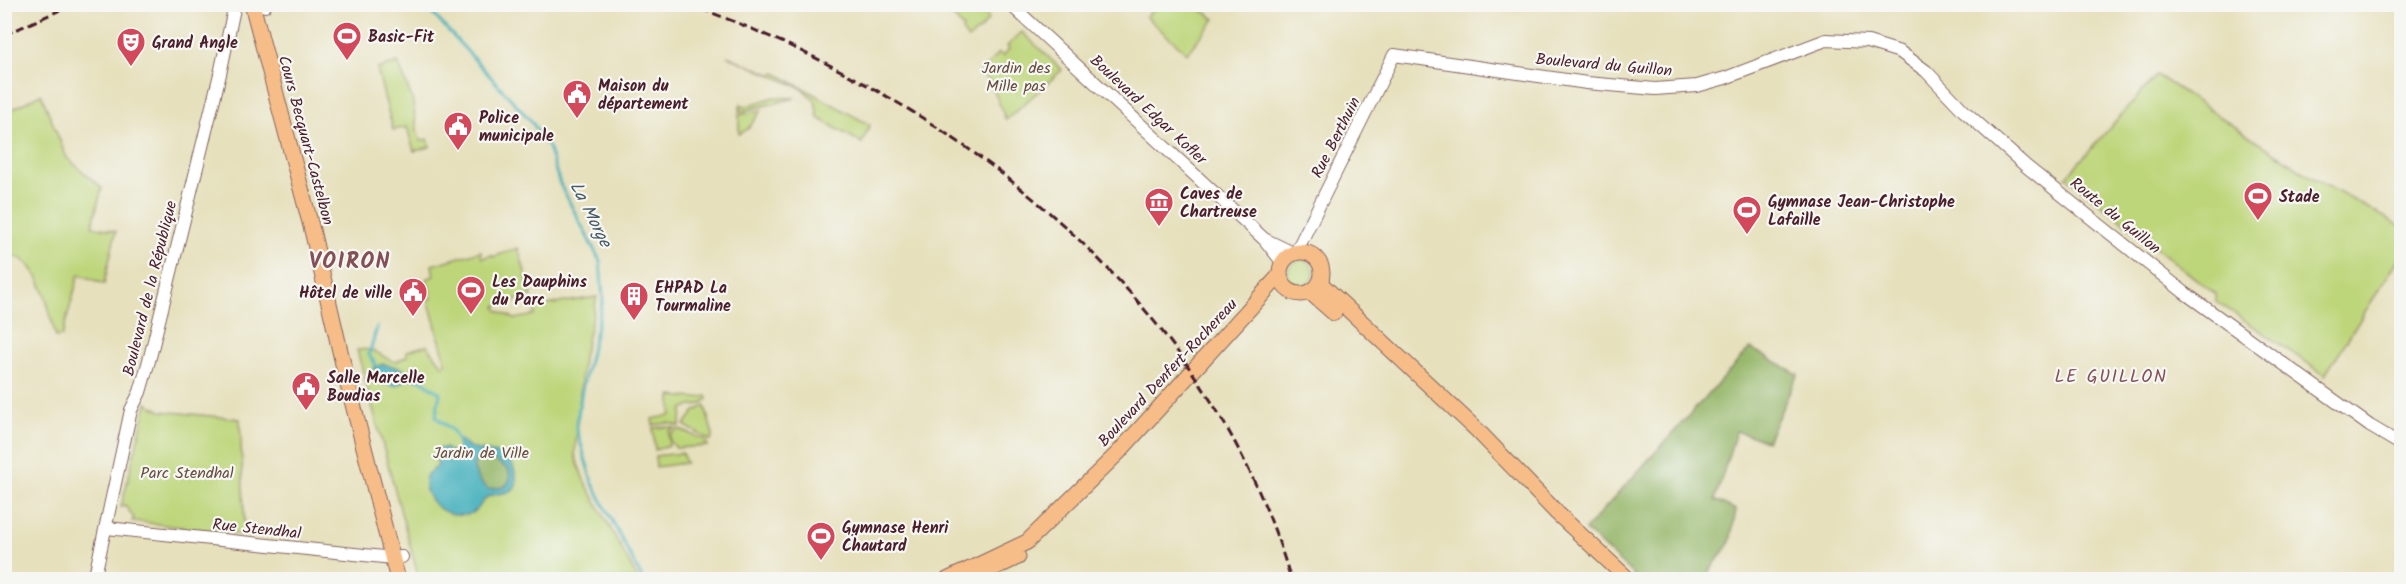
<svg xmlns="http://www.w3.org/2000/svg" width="2406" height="584" viewBox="0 0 2406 584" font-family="Kalam,sans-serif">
<rect width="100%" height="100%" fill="#f6f6f2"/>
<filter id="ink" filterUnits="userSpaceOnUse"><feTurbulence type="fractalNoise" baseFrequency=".0167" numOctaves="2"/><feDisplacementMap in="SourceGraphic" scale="12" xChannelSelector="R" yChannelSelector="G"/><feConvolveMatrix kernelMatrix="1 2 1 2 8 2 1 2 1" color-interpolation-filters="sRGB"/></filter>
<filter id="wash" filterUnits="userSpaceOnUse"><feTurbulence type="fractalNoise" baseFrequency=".008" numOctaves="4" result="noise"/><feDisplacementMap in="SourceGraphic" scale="24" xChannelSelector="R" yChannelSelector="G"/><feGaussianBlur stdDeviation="1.35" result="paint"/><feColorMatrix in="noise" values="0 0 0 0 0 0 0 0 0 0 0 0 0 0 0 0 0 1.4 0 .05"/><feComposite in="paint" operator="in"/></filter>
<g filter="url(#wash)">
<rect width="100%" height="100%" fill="#e6e0bc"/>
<g fill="#bed67a" stroke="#847a52" stroke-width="1.5">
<path d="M 1192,4 L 1215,19 L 1187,53 L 1146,17 L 1158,5 Z"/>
<path d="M 944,6 L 978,7 L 989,18 L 982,28 L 968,39 L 962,31 L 963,28 Z"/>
<path d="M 1022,32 L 1062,70 L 1006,120 L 991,84 L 981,72 L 999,53 L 1003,56 L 1009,49 L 1007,46 Z"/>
<path d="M 727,56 L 770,74 L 776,73 L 870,125 L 862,143 L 818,118 L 815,100 L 801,88 Z"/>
<path d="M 398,63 L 412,98 L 418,135 L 421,141 L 428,139 L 430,147 L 414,151 L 407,127 L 393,130 L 377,69 Z"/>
<path d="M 2157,75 L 2316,180 L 2401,226 L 2401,255 L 2325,375 L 2216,301 L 2215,294 L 2066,177 Z"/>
<path d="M 41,94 L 67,158 L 102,188 L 92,226 L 116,231 L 104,284 L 79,274 L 62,336 L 56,337 C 47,306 43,259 5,253 L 5,113 Z"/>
<path d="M 774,97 L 795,98 L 739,112 L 741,104 L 744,107 Z"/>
<path d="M 762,110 L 748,129 L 739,134 L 739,115 Z"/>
<path d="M 518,248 L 532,296 L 496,306 L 497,310 L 515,319 L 535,315 L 534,307 L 597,297 L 583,357 L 575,455 L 583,478 L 638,579 L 419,579 L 357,350 C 379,347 381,359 396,362 L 407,356 L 407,351 L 427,345 L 443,366 L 446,363 L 444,355 L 428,299 L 432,298 L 426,279 L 434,276 L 432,265 L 481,251 L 482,258 L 492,255 L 493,257 Z"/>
<circle cx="1301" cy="273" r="13"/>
<path d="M 671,396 L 695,398 L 707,396 L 708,399 L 701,404 L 683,408 L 680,426 L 668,423 L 653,425 L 652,419 L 671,415 Z"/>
<path d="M 147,403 L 161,411 L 240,419 L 245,535 L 132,521 L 134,518 L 125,505 L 121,507 Z"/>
<path d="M 705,406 L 713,435 L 711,441 L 684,425 L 695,411 Z"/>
<path d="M 665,427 L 675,428 L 669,432 L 669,446 L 655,450 L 653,428 Z"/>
<path d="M 678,429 L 705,440 L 708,446 L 676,448 L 670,441 L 670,435 Z"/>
<path d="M 682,453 L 686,463 L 656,467 L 655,456 Z"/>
</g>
<g fill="#96b76a" stroke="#706b4a" stroke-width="1.5">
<path d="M 1750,348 L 1798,374 L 1767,441 L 1736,431 L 1715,500 L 1736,510 L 1730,542 L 1704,579 L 1638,579 L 1585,530 Z"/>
<path d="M 485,454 L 509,470 L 510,480 L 505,487 L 488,489 C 476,480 465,460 485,454 Z"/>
</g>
<g fill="#40afbc" stroke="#456774" stroke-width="1.5" fill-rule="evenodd">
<path d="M 383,364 L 401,368 L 411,375 L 410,378 L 396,386 L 380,383 L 373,368 Z"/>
<path d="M 461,440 C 474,459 505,442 514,469 C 524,497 502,491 489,496 C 482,499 480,510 472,513 C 449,523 417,499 427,474 L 438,466 L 435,453 L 437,449 L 445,448 L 454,453 L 458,449 L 458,441 ZM 485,454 L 509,470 L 510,480 L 505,487 L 488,489 C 476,480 465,460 485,454 Z"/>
</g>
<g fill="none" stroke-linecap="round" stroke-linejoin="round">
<g stroke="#40afbc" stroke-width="3">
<path d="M 417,4 L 433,14 L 531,121 L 548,147 L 560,184 L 600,261 L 603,300 L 582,390 L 576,427 L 592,482 L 643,580"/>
<path d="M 377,327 L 369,355 L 378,368"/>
<path d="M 406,377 L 421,380 L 440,393 L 436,417 L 453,431 L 458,441"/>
</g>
</g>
</g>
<g filter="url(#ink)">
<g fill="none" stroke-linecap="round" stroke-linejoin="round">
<g stroke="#81635e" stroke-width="14">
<g id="tertiary">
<path d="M 265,4 L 265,6"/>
<path d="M 1010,4 L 1264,239 L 1283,263"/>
<path d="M 1266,240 L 1295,254"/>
<path d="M 1295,254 L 1394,55 L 1587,83 L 1655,89 L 1697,86 L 1725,78 L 1826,40 L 1868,42 L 1900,52 L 1926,71 L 1964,111 L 2027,167 L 2185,293 L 2370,426 L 2402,445"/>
<path d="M 107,528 L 393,558 L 402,557"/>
<path d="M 94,580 L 131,410 L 140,392 L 150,357 L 220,74 L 235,4"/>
</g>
</g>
<g stroke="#81635e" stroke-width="17">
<g id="primary">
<path d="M 252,4 L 312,230 L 347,381 L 398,580"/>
<circle cx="1301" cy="273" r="21"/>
<path d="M 1320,283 L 1477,430 L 1557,513 L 1629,580"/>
<path d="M 1310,292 L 1334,313"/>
<path d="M 947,580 L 1027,542 L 1118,453 L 1280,275"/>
<path d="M 969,580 L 1018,557"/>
</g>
</g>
<use href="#tertiary" stroke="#fff" stroke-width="12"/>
<use href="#primary" stroke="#f7bd88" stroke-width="15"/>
<g stroke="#4a1f2b" stroke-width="3" stroke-dasharray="9 4.5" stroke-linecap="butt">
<path d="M 688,4 C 956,100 1209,296 1291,580"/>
<path d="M 4,35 L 74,4"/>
</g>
</g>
</g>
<defs>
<g id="stadium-pin" transform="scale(1.5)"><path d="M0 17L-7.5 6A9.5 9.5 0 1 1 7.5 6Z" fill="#d1495b" stroke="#f6f6f2"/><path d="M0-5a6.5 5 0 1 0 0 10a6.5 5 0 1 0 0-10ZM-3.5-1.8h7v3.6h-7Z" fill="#fff"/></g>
<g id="theatre-pin" transform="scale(1.5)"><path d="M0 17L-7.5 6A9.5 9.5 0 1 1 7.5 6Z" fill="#d1495b" stroke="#f6f6f2"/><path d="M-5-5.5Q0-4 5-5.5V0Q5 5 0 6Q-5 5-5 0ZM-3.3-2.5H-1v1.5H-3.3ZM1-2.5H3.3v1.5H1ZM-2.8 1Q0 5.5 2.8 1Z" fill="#fff"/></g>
<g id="civic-pin" transform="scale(1.5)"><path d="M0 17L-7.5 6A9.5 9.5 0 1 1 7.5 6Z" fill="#d1495b" stroke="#f6f6f2"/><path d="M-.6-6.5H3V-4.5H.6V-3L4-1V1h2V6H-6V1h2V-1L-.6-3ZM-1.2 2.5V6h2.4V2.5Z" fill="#fff"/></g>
<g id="museum-pin" transform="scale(1.5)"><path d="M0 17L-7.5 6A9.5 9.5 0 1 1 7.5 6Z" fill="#d1495b" stroke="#f6f6f2"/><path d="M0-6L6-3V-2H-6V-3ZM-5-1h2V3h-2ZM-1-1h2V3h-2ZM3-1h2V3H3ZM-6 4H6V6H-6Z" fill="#fff"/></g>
<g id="building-pin" transform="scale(1.5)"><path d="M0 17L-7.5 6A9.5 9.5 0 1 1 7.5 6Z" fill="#d1495b" stroke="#f6f6f2"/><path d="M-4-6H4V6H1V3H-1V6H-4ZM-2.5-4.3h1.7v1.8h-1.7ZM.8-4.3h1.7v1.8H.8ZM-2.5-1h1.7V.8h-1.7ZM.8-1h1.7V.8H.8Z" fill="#fff"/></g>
</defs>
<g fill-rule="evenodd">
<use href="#stadium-pin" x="347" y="36"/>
<use href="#theatre-pin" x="131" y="42"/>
<use href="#civic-pin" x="577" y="94"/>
<use href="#civic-pin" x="458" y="126"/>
<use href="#stadium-pin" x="2258" y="196"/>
<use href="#museum-pin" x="1159" y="202"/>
<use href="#stadium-pin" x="1747" y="210"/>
<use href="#stadium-pin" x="471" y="290"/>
<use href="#civic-pin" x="413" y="292"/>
<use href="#building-pin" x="634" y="296"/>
<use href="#civic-pin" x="306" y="386"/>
<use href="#stadium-pin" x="821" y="536"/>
</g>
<g text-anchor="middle" stroke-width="4.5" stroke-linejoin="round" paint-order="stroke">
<g font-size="16" font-weight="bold" fill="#4a1f2b" stroke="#f6f6f2" text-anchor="start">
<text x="368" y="42">Basic-Fit</text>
<text x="152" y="48">Grand Angle</text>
<text x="598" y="91">Maison du<tspan x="598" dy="18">département</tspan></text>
<text x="479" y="123">Police<tspan x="479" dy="18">municipale</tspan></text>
<text x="1180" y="199">Caves de<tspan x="1180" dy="18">Chartreuse</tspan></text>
<text x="2279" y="202">Stade</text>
<text x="1768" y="207">Gymnase Jean-Christophe<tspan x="1768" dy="18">Lafaille</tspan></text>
<text x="492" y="287">Les Dauphins<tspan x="492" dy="18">du Parc</tspan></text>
<text x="655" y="293">EHPAD La<tspan x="655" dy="18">Tourmaline</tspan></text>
<text x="392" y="298" text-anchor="end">Hôtel de ville</text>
<text x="327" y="383">Salle Marcelle<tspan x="327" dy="18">Boudias</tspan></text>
<text x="842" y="533">Gymnase Henri<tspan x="842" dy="18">Chautard</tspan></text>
</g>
<g font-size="16" fill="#4a1f2b" stroke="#f6f6f2">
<text transform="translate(1604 64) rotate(5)" y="6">Boulevard du Guillon</text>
<text transform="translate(1149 109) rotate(43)" y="6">Boulevard Edgar Kofler</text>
<text transform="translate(1335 137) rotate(-63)" y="6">Rue Berthuin</text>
<text transform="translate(307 140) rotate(75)" y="6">Cours Becquart-Castelbon</text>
<text transform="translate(2116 215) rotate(39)" y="6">Route du Guillon</text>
<text transform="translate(149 288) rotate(-76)" y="6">Boulevard de la République</text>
<text transform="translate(1167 372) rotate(-47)" y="6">Boulevard Denfert-Rochereau</text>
<text transform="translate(257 528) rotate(6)" y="6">Rue Stendhal</text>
</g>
<g font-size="16" fill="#674d3f" stroke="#f6f6f2">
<text x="1016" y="73">Jardin des<tspan x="1016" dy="18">Mille pas</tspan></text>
<text x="481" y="458">Jardin de Ville</text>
<text x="187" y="478">Parc Stendhal</text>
</g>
<g font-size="18" font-style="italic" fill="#465965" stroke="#f6f6f2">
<text transform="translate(591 214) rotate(63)" y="6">La Morge</text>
</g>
<g font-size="18" letter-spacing="1.5" fill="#835056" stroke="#f6f6f2">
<text x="2111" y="382">LE GUILLON</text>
</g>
<g font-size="22" font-weight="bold" letter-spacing="1.5" fill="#835056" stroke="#f6f6f2">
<text x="350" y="268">VOIRON</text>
</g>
</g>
<rect width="2406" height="584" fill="none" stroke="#f6f6f2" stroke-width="24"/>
</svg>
